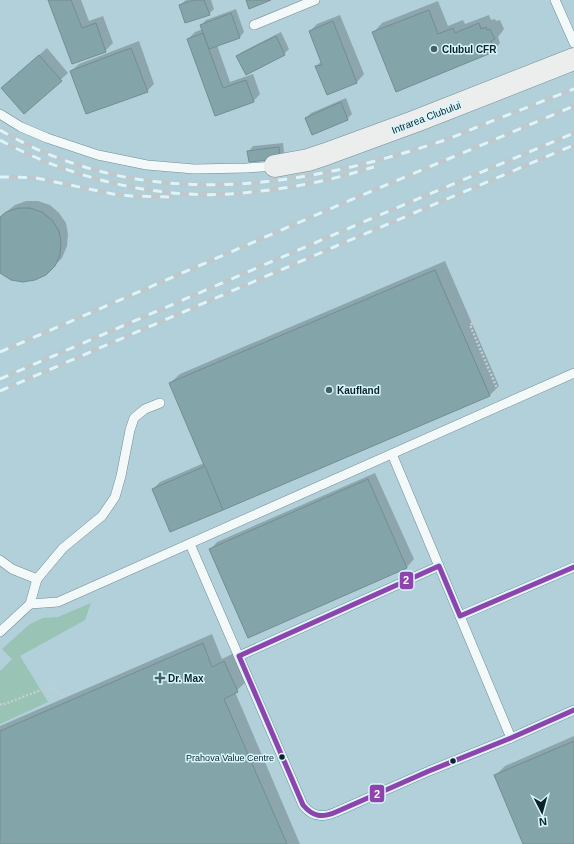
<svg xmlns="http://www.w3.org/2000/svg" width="574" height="844" viewBox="0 0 574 844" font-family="Arial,sans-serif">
<rect width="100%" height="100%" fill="#b1d0d9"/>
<path fill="#98c3b5" d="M 91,603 L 85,620 L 20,656 L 48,702 L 0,724 L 0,671 L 12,659 L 2,649 L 30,624 L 43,618 L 58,617 Z"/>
<g fill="#0003">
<path d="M 49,0 L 81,0 L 89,21 L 103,16 L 113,43 L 105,51 Z"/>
<path d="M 186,0 L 211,0 L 214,9 L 209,14 L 180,5 Z"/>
<path d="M 438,1 L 448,26 L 463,20 L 465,24 L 489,15 L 491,20 L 495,19 L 496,21 L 500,20 L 504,29 L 498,37 L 500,43 L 491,53 L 373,33 L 382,23 Z"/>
<path d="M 236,9 L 244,32 L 240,37 L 217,45 L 230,82 L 253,74 L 260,94 L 253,102 L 215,115 L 188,39 L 195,32 L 203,29 L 201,25 L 206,20 Z"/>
<path d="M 340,15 L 364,74 L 357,82 L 327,94 L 316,66 L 322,61 L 310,31 L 317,24 Z"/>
<path d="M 281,32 L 289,49 L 284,54 L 237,56 L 242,52 Z"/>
<path d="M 139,41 L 154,84 L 147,91 L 71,71 L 79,64 Z"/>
<path d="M 47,48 L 68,73 L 24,113 L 2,88 Z"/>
<path d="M 346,98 L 352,114 L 347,119 L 306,118 L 311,113 Z"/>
<path d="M 283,143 L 284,153 L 279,158 L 249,151 L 253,146 Z"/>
<path d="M 26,201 L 38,201 L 50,205 L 59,213 L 66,223 L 68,234 L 67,246 L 62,258 L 46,274 L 0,272 L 0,217 L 15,205 Z"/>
<path d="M 445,261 L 499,386 L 489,396 L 153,489 L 160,482 L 204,463 L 170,383 L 180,374 Z"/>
<path d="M 375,473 L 414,559 L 407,567 L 248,636 L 210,550 L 217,542 Z"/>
<path d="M 212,634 L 222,659 L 234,653 L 247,681 L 235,692 L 300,844 L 0,844 L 0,726 Z"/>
<path d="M 574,736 L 574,844 L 524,844 L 495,776 L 505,766 Z"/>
</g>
<g fill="#83a5a9" stroke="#748d92">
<path d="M 48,0 L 71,0 L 82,28 L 96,23 L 106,52 L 72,64 Z"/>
<path d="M 194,0 L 204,0 L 210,15 L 185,23 L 179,5 Z"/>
<path d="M 246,0 L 271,0 L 249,9 Z"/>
<path d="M 429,10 L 438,34 L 453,28 L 455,33 L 479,23 L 481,29 L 486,27 L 487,30 L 490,29 L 495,39 L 491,41 L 492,44 L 488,45 L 491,53 L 396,92 L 372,32 Z"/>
<path d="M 231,13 L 240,38 L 209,49 L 200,25 Z"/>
<path d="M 333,21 L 357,83 L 327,95 L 315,66 L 322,65 L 309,31 Z"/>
<path d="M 203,33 L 223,88 L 246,80 L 254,102 L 215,116 L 187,39 Z"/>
<path d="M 276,36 L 285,55 L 246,75 L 236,56 Z"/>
<path d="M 131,48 L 148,92 L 86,114 L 70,71 Z"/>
<path d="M 39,55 L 62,81 L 24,114 L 1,88 Z"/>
<path d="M 341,102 L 348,120 L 312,135 L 305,118 Z"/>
<path d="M 279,147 L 280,159 L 249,162 L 247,151 Z"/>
<path d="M 18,208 L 30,208 L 42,212 L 52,220 L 59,231 L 61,242 L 60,255 L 55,266 L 46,275 L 35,280 L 23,282 L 11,280 L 0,273 L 0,217 L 6,212 Z"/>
<path d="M 435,270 L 490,396 L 223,510 L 169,383 Z"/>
<path d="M 205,466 L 223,510 L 170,532 L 152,489 Z"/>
<path d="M 368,479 L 407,568 L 248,638 L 209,549 Z"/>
<path d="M 203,643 L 212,667 L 224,661 L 238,692 L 224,699 L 287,844 L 0,844 L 0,731 Z"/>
<path d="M 574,741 L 574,844 L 523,844 L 494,775 Z"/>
</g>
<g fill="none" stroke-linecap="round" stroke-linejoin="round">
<g stroke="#738c93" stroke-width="10">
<g id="lane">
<path d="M 555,0 L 574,43"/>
<path d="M 254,25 L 315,0"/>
<path d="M 0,114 L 21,127 L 47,138 L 98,155 L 147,165 L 194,169 L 247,168 L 275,166"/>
<path d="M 392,454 L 511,738"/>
<path d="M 190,544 L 303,805 C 312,817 323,818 336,812 L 429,771 L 511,738 L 574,710"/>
<path d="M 0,560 L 12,569 L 37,579"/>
<path d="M 30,604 L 58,602 L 574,373"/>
<path d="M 460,616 L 574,567"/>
<path d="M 0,632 L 30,604 L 37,579 L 63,548 L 102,516 L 115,497 L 121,476 L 130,430 L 134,418 L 145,409 L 160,403"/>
<path d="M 239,656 L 439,566"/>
</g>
</g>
<g stroke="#738c93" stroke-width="23">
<path id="secondary" d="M 275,166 L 308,160 L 326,154 L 416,121 L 574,59"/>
</g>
<g stroke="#c5cfd2" stroke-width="2.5" stroke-dasharray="2 2" stroke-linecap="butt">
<path d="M 479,319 L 470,325 L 499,393"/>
<path d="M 0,704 L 2,705 L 49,687 L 66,697"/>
</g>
<use href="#lane" stroke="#f3f8f9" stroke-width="9"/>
<use href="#secondary" stroke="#eceded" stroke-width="22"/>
<g stroke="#bfc8cb" stroke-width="4.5">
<g id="rail">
<path d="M 0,130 C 140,212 295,190 442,141 C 457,136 472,129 487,123 C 516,112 545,100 574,89"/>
<path d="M 0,140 C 71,179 162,201 243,193 C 272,190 302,186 330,179 C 345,176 359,171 374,167"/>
<path d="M 0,177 L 15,177 L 36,178 L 113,194 L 131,196 L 169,197"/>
<path d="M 0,352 L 346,202 L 574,106"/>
<path d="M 0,379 L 354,226 L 574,133"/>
<path d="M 0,391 L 334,247 L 574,145"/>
</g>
</g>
<use href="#rail" stroke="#d9f6fe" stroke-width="3" stroke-dasharray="9" stroke-linecap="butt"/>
<g stroke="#d9f6fe" stroke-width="8">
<path id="bus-1" d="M 574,567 L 460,616 L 439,566 L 239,656 L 303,805 C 313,817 322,818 336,812 L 429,771 L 511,738 L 574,710"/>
</g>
<use href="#bus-1" stroke="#8e44ad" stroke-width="5"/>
</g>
<g fill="#445f66" stroke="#d9f6fe" stroke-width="1.5">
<circle cx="434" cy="49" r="4"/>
<circle cx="329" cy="390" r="4"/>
<path d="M158 672h4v4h4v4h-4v4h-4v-4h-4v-4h4z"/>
</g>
<g fill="#0a2228" stroke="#d9f6fe" stroke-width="1.5">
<circle cx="282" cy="757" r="3.5"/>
<circle cx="453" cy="761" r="3.5"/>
</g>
<g text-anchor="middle" stroke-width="3" stroke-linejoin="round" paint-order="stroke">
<g font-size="9" fill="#0a2228" stroke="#d9f6fe" text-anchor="end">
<text x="274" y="761">Prahova Value Centre</text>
</g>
<g font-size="10" font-weight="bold" fill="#0a2228" stroke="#d9f6fe" text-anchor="start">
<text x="442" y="53">Clubul CFR</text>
<text x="337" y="394">Kaufland</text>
<text x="168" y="682">Dr. Max</text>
</g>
<g font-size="10" fill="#0a2228" stroke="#d9f6fe">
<text transform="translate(426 117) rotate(-21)" y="4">Intrarea Clubului</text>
</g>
</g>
<g stroke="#d9f6fe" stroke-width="1.5">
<rect x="399" y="571" width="15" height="19" rx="4" fill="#8e44ad"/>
<rect x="369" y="784" width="16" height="19" rx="4" fill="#8e44ad"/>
</g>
<g font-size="11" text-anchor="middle" font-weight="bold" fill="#fff">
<text x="406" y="584">2</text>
<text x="377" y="798">2</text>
</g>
<g transform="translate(542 812) rotate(174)" stroke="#d9f6fe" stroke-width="3" paint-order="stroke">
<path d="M0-3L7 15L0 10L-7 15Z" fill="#0a2228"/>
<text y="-6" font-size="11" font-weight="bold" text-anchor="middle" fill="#0a2228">N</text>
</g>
</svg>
